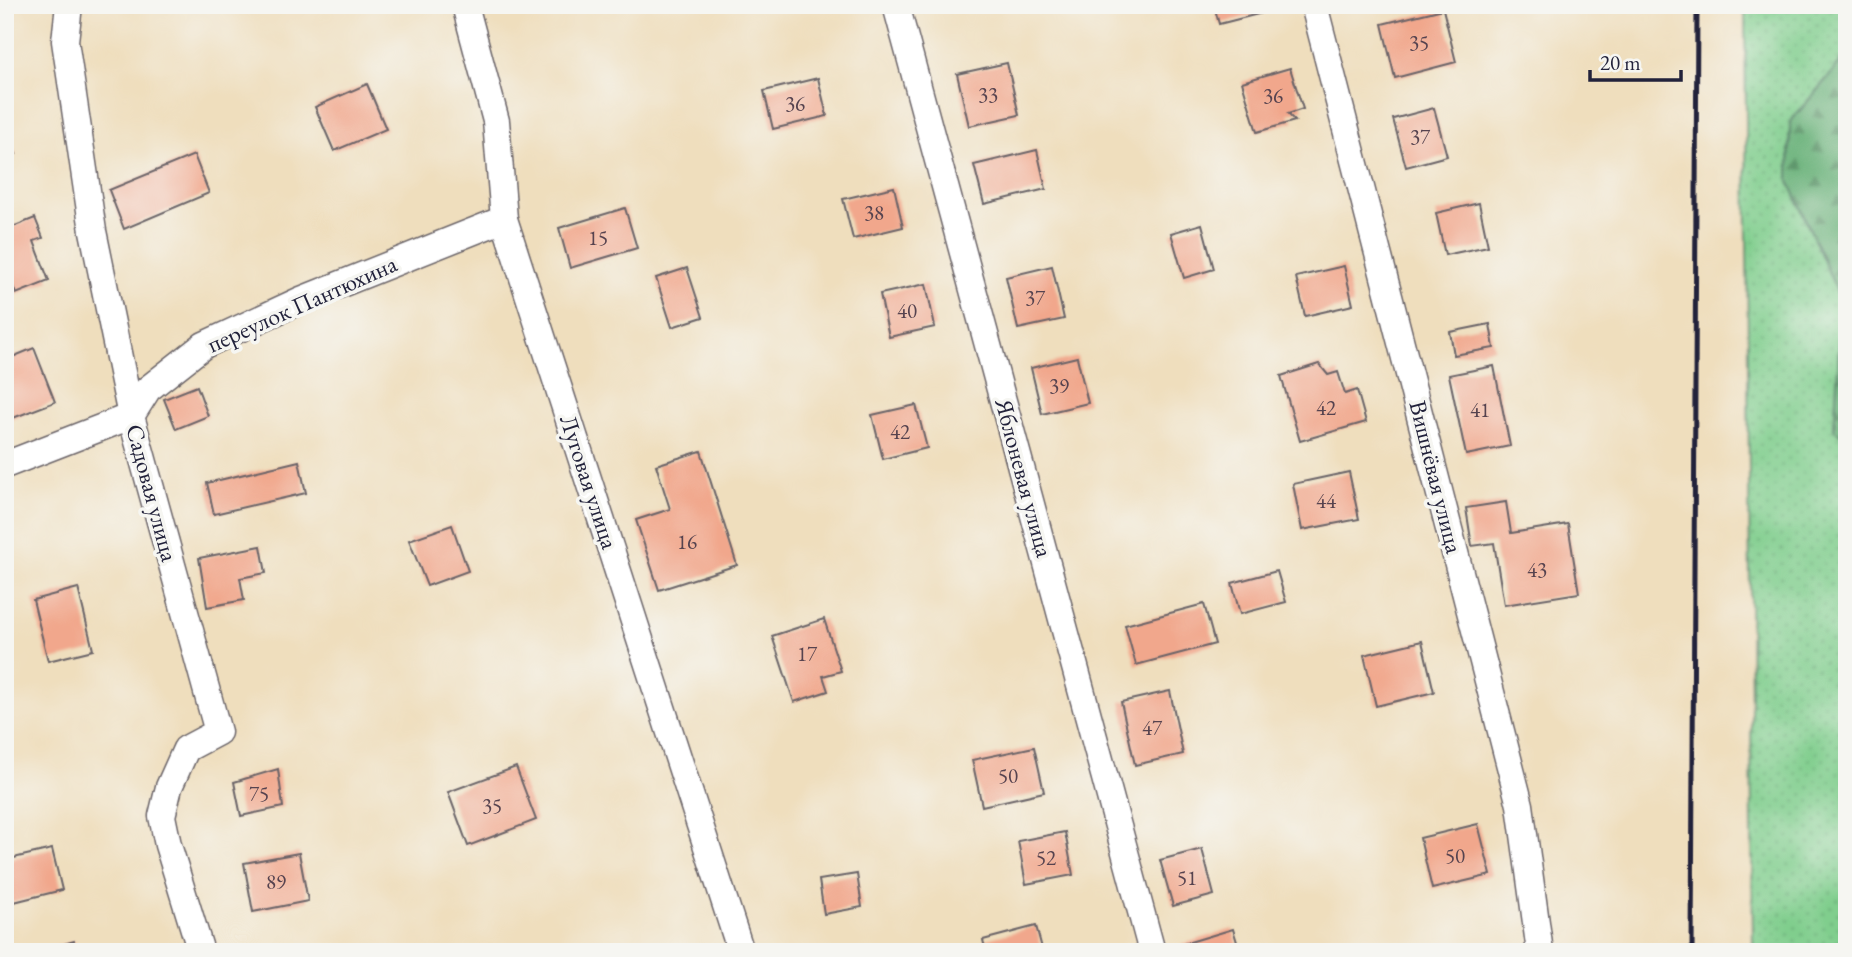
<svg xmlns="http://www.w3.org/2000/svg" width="1852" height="957" viewBox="0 0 1852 957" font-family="'EB Garamond',serif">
<defs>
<pattern id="grass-dots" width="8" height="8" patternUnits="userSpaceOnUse" patternTransform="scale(1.75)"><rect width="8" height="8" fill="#80ce8d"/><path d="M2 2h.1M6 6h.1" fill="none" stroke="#6eb17b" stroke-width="1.8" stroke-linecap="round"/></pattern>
<pattern id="forest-firs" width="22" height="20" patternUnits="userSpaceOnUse" patternTransform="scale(1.75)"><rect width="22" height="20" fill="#68b178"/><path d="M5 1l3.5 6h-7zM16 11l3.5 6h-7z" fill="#559064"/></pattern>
</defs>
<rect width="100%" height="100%" fill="#f6f6f2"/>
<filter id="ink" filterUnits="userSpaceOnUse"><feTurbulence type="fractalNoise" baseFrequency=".0143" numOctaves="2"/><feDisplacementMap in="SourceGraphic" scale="14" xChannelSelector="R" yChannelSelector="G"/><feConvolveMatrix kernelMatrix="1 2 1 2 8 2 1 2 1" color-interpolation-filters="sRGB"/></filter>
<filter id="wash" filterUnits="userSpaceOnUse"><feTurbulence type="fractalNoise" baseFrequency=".00686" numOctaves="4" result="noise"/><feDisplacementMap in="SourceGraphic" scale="28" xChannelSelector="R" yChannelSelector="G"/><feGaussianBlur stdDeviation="1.57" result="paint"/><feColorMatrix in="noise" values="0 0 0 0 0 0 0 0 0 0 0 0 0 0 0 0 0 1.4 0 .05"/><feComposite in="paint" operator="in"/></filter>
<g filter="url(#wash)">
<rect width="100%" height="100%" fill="#efdebd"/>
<path fill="url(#grass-dots)" stroke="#517864" stroke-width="2" d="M 1745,5 L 1847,5 L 1847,55 L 1790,122 L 1789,181 L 1842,303 L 1834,430 L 1847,438 L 1847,952 L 1753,952 Z"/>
<path fill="url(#forest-firs)" stroke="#456a5a" stroke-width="2" d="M 1847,55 L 1847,438 L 1834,430 L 1842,303 L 1789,181 L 1790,122 Z"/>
<g id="blocks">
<g fill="#f1a78c">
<path d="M 1214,5 L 1268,5 L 1270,11 L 1219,24 Z"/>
<path d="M 1443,9 L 1456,62 L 1395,78 L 1382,24 Z"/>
<path d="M 1007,63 L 1019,115 L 969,126 L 957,74 Z"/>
<path d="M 1290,68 L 1303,109 L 1288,114 L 1295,121 L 1257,132 L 1242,82 Z"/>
<path d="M 818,78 L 827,116 L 773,129 L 764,91 Z"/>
<path d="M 367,84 L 386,129 L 334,151 L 315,107 Z"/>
<path d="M 1434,108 L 1447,156 L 1406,167 L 1393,119 Z"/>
<path d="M 5,131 L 16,154 L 5,159 Z"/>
<path d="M 1037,150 L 1046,189 L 984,204 L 974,165 Z"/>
<path d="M 194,155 L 209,193 L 124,229 L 109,190 Z"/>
<path d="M 894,187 L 903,227 L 853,239 L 843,199 Z"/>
<path d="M 1479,203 L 1488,246 L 1445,255 L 1436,213 Z"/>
<path d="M 625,208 L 637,248 L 570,268 L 559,228 Z"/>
<path d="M 35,218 L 43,238 L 34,241 L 49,281 L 16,294 L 5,266 L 5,230 Z"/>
<path d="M 1202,224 L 1214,269 L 1184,278 L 1171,233 Z"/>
<path d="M 1052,266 L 1064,319 L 1018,329 L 1006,277 Z"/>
<path d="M 1344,266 L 1353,305 L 1305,316 L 1296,277 Z"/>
<path d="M 687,268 L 703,317 L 672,327 L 656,278 Z"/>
<path d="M 926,284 L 935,327 L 889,337 L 880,294 Z"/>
<path d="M 1490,324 L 1494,348 L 1454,355 L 1450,332 Z"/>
<path d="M 34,348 L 55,402 L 5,421 L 5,360 Z"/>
<path d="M 1077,357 L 1088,403 L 1042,414 L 1031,368 Z"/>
<path d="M 1319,364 L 1328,375 L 1338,372 L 1345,394 L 1357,390 L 1366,422 L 1300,441 L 1281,376 Z"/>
<path d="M 1494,366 L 1510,446 L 1466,455 L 1449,375 Z"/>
<path d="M 197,386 L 208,416 L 176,429 L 164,399 Z"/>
<path d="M 916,405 L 927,448 L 883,459 L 872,415 Z"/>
<path d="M 701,451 L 737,565 L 659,590 L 636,520 L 670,509 L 656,465 Z"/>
<path d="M 299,461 L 306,493 L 214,514 L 207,483 Z"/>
<path d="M 1349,472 L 1359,519 L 1302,530 L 1293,484 Z"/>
<path d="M 1506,502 L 1511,533 L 1568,524 L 1579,593 L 1504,605 L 1494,543 L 1472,546 L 1466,508 Z"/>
<path d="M 452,525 L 468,571 L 427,586 L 409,540 Z"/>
<path d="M 261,546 L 266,573 L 240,578 L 244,600 L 207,607 L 199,558 Z"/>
<path d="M 1277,571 L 1286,602 L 1240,614 L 1232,583 Z"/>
<path d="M 78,588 L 93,650 L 48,661 L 33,600 Z"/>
<path d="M 1204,604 L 1215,644 L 1136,665 L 1125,625 Z"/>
<path d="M 824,619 L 841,671 L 823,676 L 828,691 L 794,702 L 772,636 Z"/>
<path d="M 1422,641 L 1434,692 L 1376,706 L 1364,655 Z"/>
<path d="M 1170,691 L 1183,754 L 1135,765 L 1121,702 Z"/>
<path d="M 1034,747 L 1044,792 L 982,806 L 972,760 Z"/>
<path d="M 516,767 L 536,820 L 468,846 L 448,792 Z"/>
<path d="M 278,769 L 283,807 L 241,816 L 234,782 Z"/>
<path d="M 1478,824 L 1491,875 L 1432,889 L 1420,838 Z"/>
<path d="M 1065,832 L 1073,875 L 1026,884 L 1018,841 Z"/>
<path d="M 52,849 L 62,890 L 10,903 L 5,884 L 5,860 Z"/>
<path d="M 1202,849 L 1214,895 L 1173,906 L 1160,860 Z"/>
<path d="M 299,853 L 308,901 L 253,912 L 244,863 Z"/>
<path d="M 857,874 L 862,907 L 824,914 L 819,880 Z"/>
<path d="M 1036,926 L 1043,952 L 986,952 L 983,940 Z"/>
<path d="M 1233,929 L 1240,952 L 1182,952 L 1180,945 Z"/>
<path d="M 74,941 L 77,952 L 40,952 L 40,951 Z"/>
</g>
</g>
</g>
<g filter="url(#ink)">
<use href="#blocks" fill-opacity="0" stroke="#6a6468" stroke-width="2"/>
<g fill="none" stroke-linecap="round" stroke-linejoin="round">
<g stroke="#6a6468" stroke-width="29">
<g id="minor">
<path d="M 69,5 L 65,41 L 93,231 L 131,416 L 218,732 L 186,749 L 169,787 L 162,816 L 168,845 L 201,952"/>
<path d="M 465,5 L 496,121 L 504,219 L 741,952"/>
<path d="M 896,5 L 1152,952"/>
<path d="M 1314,5 L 1520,805 L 1540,952"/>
<path d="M 5,465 L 131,416 L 148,389 L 204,345 L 301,300 L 504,219"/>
</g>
</g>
<use href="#minor" stroke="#fff" stroke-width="26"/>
<path stroke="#22223b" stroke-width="5" d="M 1692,952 L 1697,5"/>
</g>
</g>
<g text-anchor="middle" stroke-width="7" stroke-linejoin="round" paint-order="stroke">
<g font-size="21" fill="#56434f">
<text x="1419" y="50">35</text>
<text x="988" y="102">33</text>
<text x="1273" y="103">36</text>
<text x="795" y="111">36</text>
<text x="1420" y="144">37</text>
<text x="874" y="220">38</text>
<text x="598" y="245">15</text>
<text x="1035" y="305">37</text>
<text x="907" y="318">40</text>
<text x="1059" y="393">39</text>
<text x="1326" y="415">42</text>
<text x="1480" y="417">41</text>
<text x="900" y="439">42</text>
<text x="1326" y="508">44</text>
<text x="687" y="549">16</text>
<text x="1537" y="577">43</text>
<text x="807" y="661">17</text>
<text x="1152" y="735">47</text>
<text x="1008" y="783">50</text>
<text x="259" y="801">75</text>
<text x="492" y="813">35</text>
<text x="1455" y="863">50</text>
<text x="1046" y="865">52</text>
<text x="1187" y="885">51</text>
<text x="276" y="889">89</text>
</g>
<g font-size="24" fill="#22223b" stroke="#f6f6f2">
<text transform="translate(302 304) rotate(-24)" y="8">переулок Пантюхина</text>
<text transform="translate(1436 477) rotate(76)" y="8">Вишнёвая улица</text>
<text transform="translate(1024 478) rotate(75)" y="8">Яблоневая улица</text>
<text transform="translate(589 482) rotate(72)" y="8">Луговая улица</text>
<text transform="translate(152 493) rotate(75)" y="8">Садовая улица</text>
</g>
</g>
<rect width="1852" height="957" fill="none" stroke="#f6f6f2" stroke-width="28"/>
<path d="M1590 70v10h91v-10" fill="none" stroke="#22223b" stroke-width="3.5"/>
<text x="1600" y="70" font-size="21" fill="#22223b" stroke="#f6f6f2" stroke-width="5" paint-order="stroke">20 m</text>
</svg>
